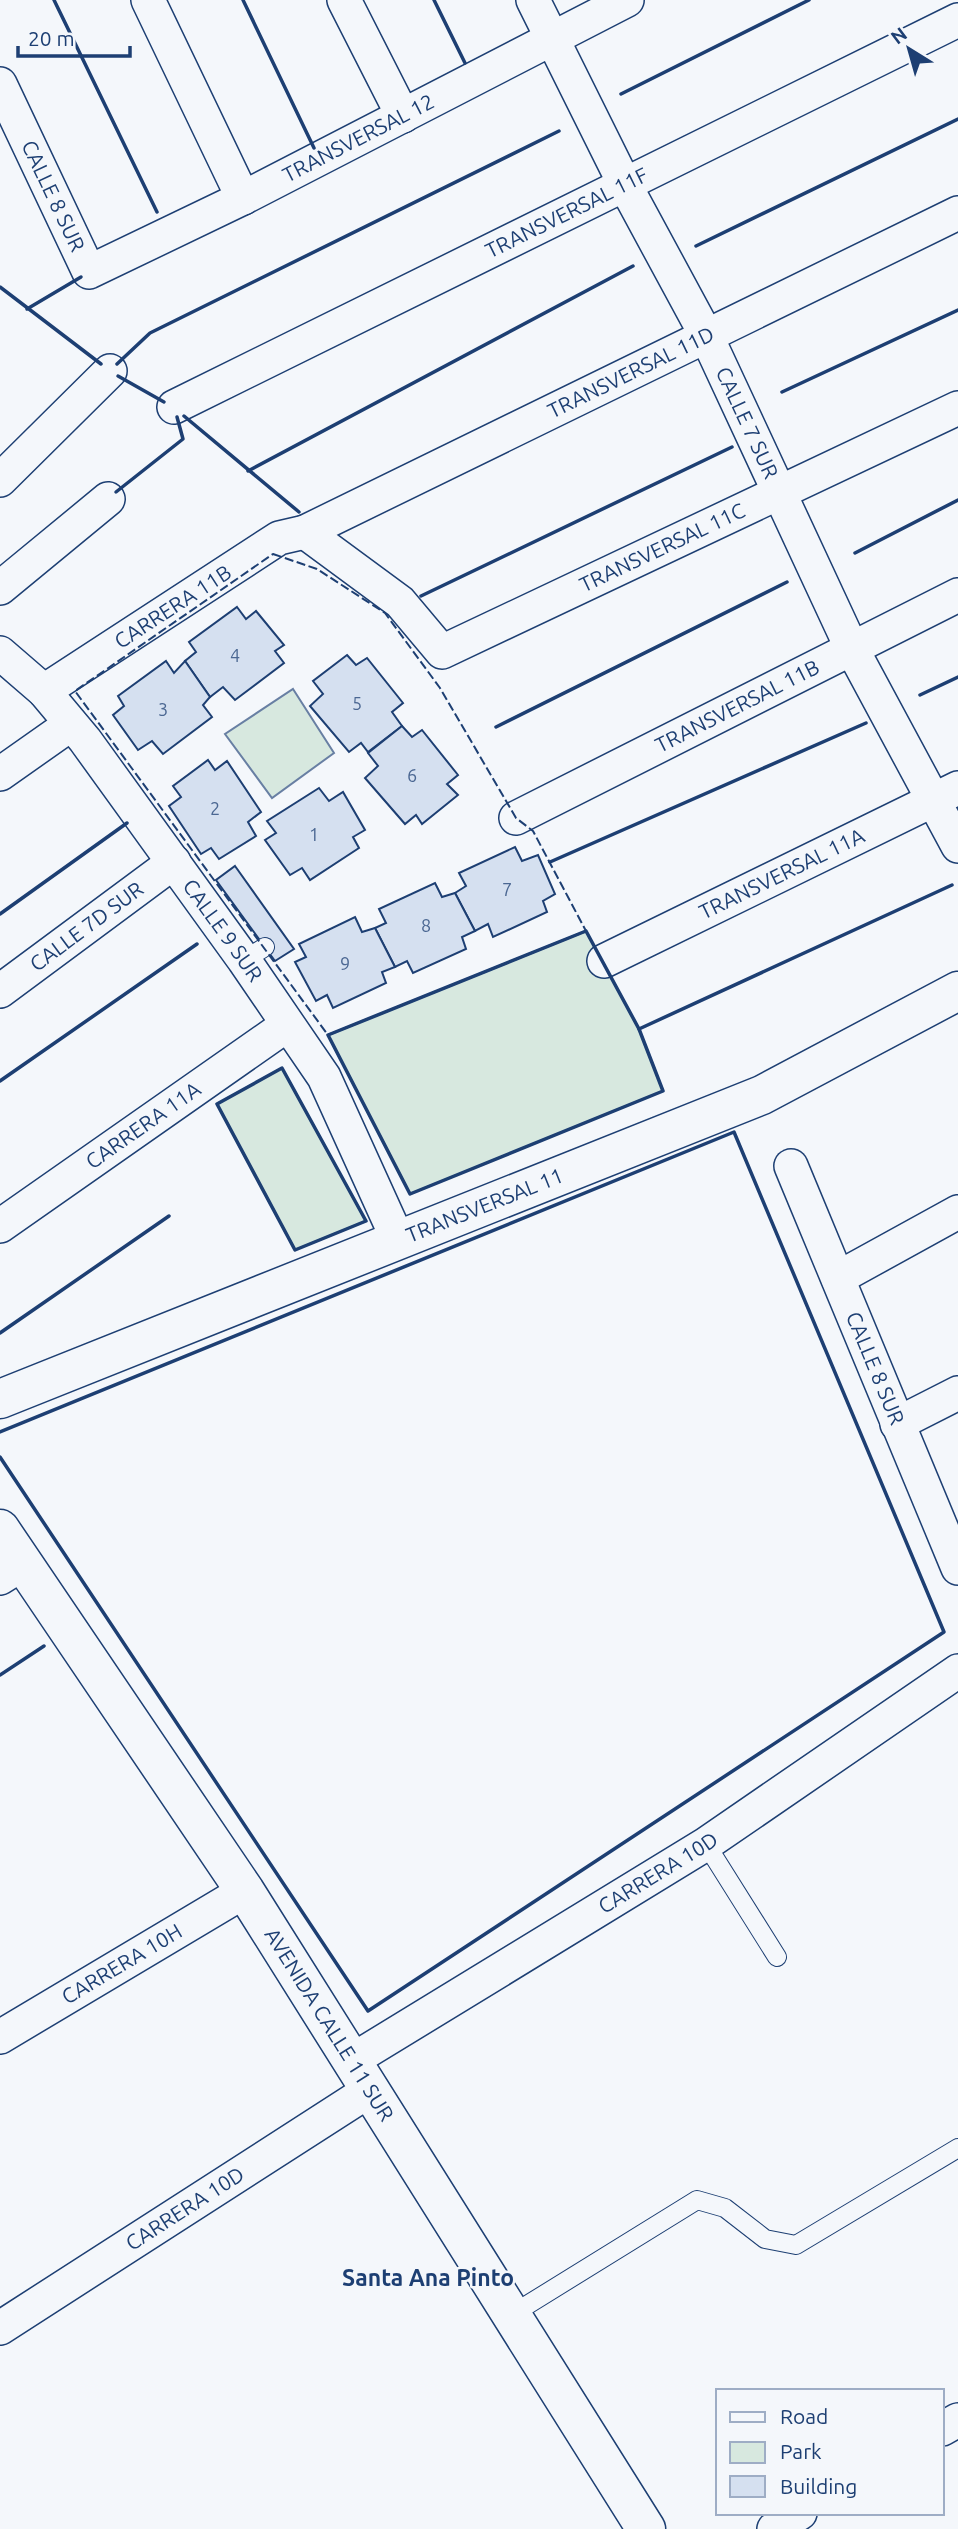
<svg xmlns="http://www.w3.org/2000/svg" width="958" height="2529" viewBox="0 0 958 2529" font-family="Ubuntu,sans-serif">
<rect width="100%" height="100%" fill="#f4f7fb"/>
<g fill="#d7e8df" stroke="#687fa3" stroke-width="2">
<path d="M 293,689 L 334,753 L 272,798 L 225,734 Z"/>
<path d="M 586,931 L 639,1029 L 663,1091 L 410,1194 L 328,1035 Z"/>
<path d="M 282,1068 L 366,1221 L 295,1250 L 217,1104 Z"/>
</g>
<g fill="#d5e0f0" stroke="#1d3f73" stroke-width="2">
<path d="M 237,607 L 246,619 L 256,611 L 284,645 L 275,651 L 284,663 L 235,700 L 223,687 L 210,697 L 185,661 L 196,652 L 189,642 Z"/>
<path d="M 347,655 L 356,665 L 367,658 L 403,703 L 392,712 L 402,726 L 368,752 L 361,743 L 349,752 L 310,706 L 323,694 L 313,681 Z"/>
<path d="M 166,661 L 174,673 L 185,661 L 210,697 L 203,705 L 212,717 L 163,754 L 152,741 L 138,750 L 113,715 L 124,706 L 118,696 Z"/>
<path d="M 402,726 L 412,737 L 422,730 L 458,775 L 447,784 L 458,795 L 422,824 L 416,815 L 405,824 L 365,778 L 378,766 L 368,753 Z"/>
<path d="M 208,760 L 215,770 L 227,761 L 261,812 L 248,822 L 256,836 L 219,859 L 211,848 L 201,854 L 169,806 L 181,797 L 173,786 Z"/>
<path d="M 319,788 L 329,801 L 343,792 L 365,830 L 353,837 L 359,848 L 310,880 L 302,868 L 290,875 L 265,840 L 276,833 L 267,821 Z"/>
<path d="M 515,847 L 522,861 L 538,855 L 555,894 L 543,901 L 547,912 L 493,937 L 488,924 L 475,931 L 455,893 L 466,886 L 459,873 Z"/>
<path d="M 235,866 L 294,949 L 275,961 L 216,880 Z"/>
<path d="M 435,883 L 442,897 L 455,893 L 475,931 L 462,937 L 466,949 L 413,973 L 407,961 L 395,967 L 375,928 L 386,923 L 379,909 Z"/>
<path d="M 355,917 L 362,932 L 375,928 L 395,967 L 382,972 L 386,983 L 333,1008 L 327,995 L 316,1001 L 295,962 L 306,957 L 299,944 Z"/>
</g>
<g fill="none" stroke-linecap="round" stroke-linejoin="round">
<g stroke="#1d3f73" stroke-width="20">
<g id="lane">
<path d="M 244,960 L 265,947"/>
<path d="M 706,1844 L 777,1957"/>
<path d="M 511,2315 L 697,2200 L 725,2208 L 765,2239 L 796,2245 L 958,2148"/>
</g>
</g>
<g stroke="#1d3f73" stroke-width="36">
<g id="street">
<path d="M 148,0 L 243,198"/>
<path d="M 344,0 L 403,116"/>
<path id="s1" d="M 533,0 L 626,187 L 706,335 L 852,649 L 958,846"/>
<path id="s2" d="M 0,84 L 89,272 L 243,198 L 627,0"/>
<path id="s3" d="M 174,407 L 958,20"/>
<path d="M 0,480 L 110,371"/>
<path id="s4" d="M 305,532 L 400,602 L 442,652 L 958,408"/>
<path d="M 0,588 L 108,499"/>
<path id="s5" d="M 0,653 L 44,691 L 85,740 L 244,960 L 324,1077 L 398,1240"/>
<path id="s6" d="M 44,691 L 279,538 L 305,532 L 958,213"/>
<path d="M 0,774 L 71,724"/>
<path id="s7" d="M 516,818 L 958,595"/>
<path id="s8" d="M 604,961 L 958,788"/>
<path id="s9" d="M 0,991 L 174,862"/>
<path id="s10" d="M 791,1166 L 958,1568"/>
<path id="s11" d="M 0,1226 L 287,1025"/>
<path d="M 838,1278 L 958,1212"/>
<path d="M 897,1424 L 958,1393"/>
<path d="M 0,1578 L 24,1563"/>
<path id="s12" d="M 0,2037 L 245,1891"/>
<path id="s13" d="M 351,2061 L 706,1844 L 958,1671"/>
<path id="s14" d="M 0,2328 L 370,2090"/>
<path d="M 942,2429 L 958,2420"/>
<path d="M 774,2529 L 800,2513"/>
</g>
</g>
<g stroke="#1d3f73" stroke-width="41">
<g id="secondary">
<path id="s15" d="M 0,1399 L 762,1095 L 958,991"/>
<path id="s16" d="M 0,1529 L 245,1891 L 646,2529"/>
</g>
</g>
<use href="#lane" stroke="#f4f7fb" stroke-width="18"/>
<use href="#street" stroke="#f4f7fb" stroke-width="33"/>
<use href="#secondary" stroke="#f4f7fb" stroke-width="38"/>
<path stroke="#1d3f73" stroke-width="2" stroke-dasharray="9 3.5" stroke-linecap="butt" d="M 273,554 L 317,569 L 385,613 L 440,688 L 516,818 L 533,831 L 586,931 L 328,1035 L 75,691 Z"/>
<g stroke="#1d3f73" stroke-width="3.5">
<path d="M 54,0 L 157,212"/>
<path d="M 243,0 L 314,148"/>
<path d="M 434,0 L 465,63"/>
<path d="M 621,94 L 809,0"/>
<path d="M 696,246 L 958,119"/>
<path d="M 0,287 L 101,364"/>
<path d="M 27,309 L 81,277"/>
<path d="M 117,364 L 150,333 L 559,131"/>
<path d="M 118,376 L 164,402"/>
<path d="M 782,392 L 958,310"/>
<path d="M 184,416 L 299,512"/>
<path d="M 248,471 L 633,266"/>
<path d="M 116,492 L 183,439 L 177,417"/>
<path d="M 855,553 L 958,500"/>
<path d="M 421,596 L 732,447"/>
<path d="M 920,695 L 958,677"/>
<path d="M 496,727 L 787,582"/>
<path d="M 550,862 L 866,723"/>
<path d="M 0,914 L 127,823"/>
<path d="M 586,931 L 639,1029 L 663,1091 L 410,1194 L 328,1035 Z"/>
<path d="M 639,1029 L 952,885"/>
<path d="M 282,1068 L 366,1221 L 295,1250 L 217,1104 Z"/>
<path d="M 0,1081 L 197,944"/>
<path d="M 0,1333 L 169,1216"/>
<path d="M 0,1432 L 734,1132 L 944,1632 L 368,2011 L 0,1457"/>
<path d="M 0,1675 L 44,1646"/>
</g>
</g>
<g text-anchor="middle" stroke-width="5" stroke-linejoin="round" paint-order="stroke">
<g font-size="18" fill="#4b6792">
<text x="235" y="662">4</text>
<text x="357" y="710">5</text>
<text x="163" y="716">3</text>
<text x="412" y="782">6</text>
<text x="215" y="815">2</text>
<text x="314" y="841">1</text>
<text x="507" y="896">7</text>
<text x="426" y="932">8</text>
<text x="345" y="970">9</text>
</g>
<g font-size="21" fill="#1d3f73" stroke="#f4f7fb">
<text dy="7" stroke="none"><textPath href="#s2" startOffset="509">TRANSVERSAL 12</textPath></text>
<text dy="7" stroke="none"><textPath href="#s2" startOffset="124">CALLE 8 SUR</textPath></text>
<text dy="7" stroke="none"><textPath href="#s3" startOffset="438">TRANSVERSAL 11F</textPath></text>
<text dy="7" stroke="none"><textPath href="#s6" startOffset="670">TRANSVERSAL 11D</textPath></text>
<text dy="7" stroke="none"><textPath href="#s1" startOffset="474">CALLE 7 SUR</textPath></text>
<text dy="7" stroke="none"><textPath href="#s4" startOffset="427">TRANSVERSAL 11C</textPath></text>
<text dy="7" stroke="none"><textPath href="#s6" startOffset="154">CARRERA 11B</textPath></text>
<text dy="7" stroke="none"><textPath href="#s7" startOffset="248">TRANSVERSAL 11B</textPath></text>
<text dy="7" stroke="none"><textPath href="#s8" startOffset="198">TRANSVERSAL 11A</textPath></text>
<text dy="7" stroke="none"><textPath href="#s9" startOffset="108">CALLE 7D SUR</textPath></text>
<text dy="7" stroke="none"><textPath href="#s5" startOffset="357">CALLE 9 SUR</textPath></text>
<text dy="7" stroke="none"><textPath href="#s11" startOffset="175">CARRERA 11A</textPath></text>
<text dy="7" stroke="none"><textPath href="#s15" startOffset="522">TRANSVERSAL 11</textPath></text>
<text dy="7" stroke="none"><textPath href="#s10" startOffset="219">CALLE 8 SUR</textPath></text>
<text dy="7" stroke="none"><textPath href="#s13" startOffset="360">CARRERA 10D</textPath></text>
<text dy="7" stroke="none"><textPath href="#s12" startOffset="142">CARRERA 10H</textPath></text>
<text dy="7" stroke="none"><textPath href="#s16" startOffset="595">AVENIDA CALLE 11 SUR</textPath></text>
<text dy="7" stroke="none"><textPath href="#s14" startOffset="220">CARRERA 10D</textPath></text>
</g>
<g font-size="23" font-weight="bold" fill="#1d3f73" stroke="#f4f7fb">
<text x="428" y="2286">Santa Ana Pinto</text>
</g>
</g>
<rect x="716" y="2389" width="228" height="126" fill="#f4f7fb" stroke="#9eadc5" stroke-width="2"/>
<rect x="730" y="2412" width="35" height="10" fill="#f4f7fb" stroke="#9eadc5" stroke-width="2"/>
<text x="780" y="2424" font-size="21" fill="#1d3f73">Road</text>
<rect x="730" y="2442" width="35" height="21" fill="#d7e8df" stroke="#9eadc5" stroke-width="2"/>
<text x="780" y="2459" font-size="21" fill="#1d3f73">Park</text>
<rect x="730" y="2476" width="35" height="21" fill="#d5e0f0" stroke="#9eadc5" stroke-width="2"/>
<text x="780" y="2494" font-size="21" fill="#1d3f73">Building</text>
<g transform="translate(909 49) rotate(323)" stroke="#f4f7fb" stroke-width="5" paint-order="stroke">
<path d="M0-5L12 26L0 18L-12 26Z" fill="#1d3f73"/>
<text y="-10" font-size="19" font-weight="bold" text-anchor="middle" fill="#1d3f73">N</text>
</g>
<path d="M18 46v10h112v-10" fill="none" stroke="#1d3f73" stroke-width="3.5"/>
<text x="28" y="46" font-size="21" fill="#1d3f73" stroke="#f4f7fb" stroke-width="5" paint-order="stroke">20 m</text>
</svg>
